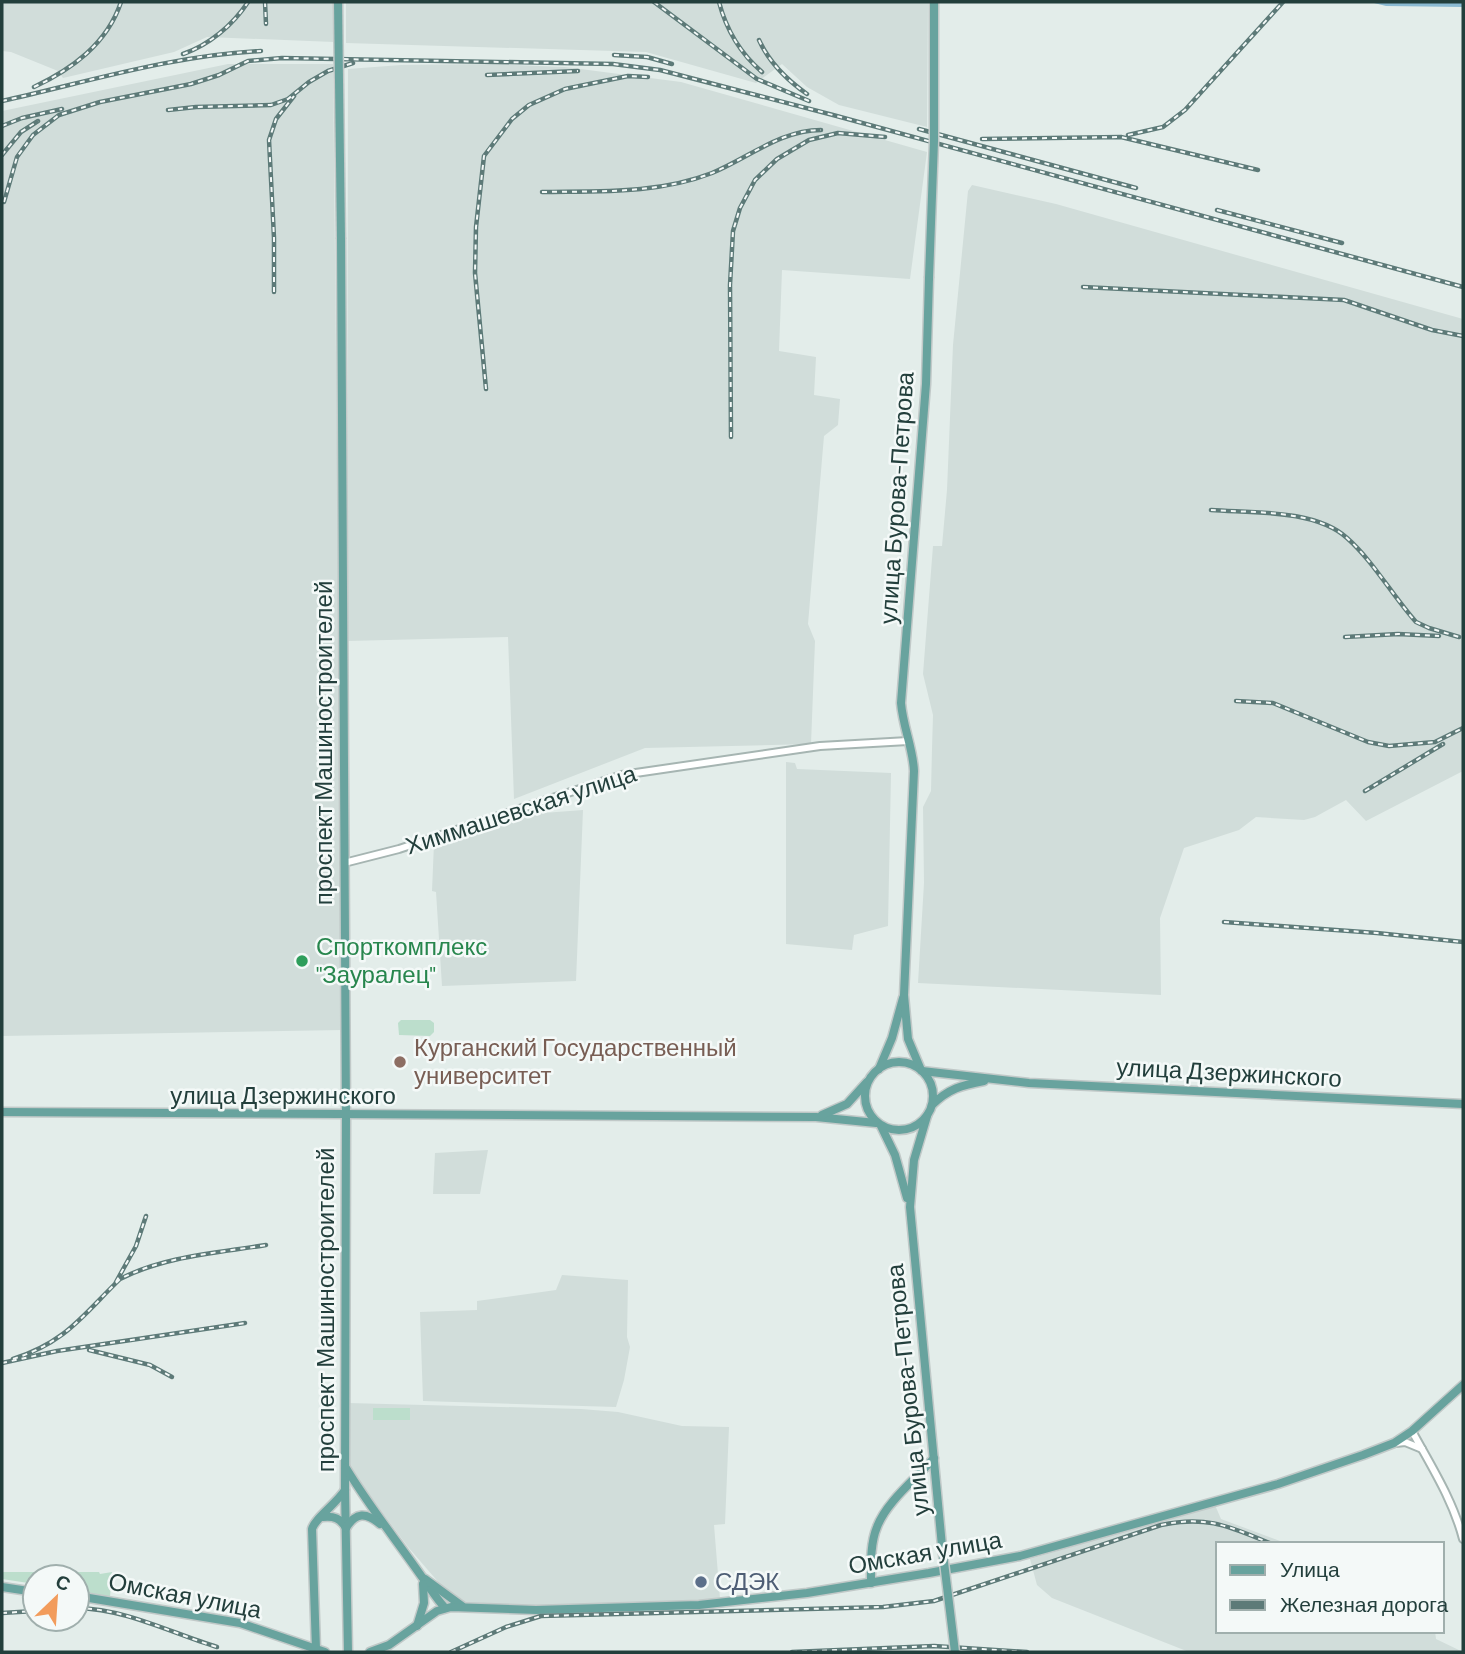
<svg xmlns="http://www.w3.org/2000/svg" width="1465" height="1654" viewBox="0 0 1465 1654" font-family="Barlow,sans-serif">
<rect width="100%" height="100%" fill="#e3edea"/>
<g fill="#d1ddda">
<path d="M 2,2 L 333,2 L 334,42 L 207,37 L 174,52 L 63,78 L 58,71 L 11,52 L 2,51 Z"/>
<path d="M 346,2 L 928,2 L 927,127 L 839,105 L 807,87 L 782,64 L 756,83 L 646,52 L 346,43 Z"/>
<path d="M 228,64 L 333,64 L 343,1030 L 2,1036 L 2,111 Z"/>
<path d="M 489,64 L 565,67 L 681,82 L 927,152 L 910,279 L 782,270 L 779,351 L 816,357 L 814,395 L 840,399 L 838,425 L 824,436 L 808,624 L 815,641 L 811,744 L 645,748 L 514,799 L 508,637 L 347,641 L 348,69 L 401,65 Z"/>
<path d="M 972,185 L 1056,204 L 1463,319 L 1463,771 L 1366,821 L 1346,800 L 1315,817 L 1304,820 L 1256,817 L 1239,830 L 1184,848 L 1160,918 L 1161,995 L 918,983 L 924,883 L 923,807 L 931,791 L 932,749 L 933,715 L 923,674 L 933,546 L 942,546 L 947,490 L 953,345 L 968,191 Z"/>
<path d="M 786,762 L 795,763 L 797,769 L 891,773 L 888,926 L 854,935 L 852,950 L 786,944 Z"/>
<path d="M 583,810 L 576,981 L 442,986 L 436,892 L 432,891 L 434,843 L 530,814 Z"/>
<path d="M 488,1150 L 480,1194 L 433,1194 L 435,1153 Z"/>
<path d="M 562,1275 L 628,1280 L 627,1337 L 630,1347 L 624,1380 L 616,1407 L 423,1401 L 420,1312 L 477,1310 L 477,1301 L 556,1290 Z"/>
<path d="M 348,1403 L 581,1409 L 618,1412 L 682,1426 L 729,1427 L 725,1524 L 714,1525 L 720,1599 L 697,1604 L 514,1607 L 462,1602 L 446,1591 L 408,1547 L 348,1467 Z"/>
<path d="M 1215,1505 L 1221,1519 L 1288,1544 L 1218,1544 L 1218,1631 L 1435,1631 L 1436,1639 L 1463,1652 L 1189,1652 L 1052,1598 L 1037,1585 L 1030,1559 Z"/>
</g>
<g fill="#bcdecc">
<path d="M 401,1020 L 430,1020 L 434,1023 L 434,1032 L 430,1036 L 399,1035 L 398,1023 Z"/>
<rect x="373" y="1408" width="37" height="12"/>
<path d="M 2,1572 L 99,1572 L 100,1574 L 112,1572 L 110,1597 L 77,1591 L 77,1577 L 35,1577 L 35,1584 L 2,1579 Z"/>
</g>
<path fill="#8bbad2" d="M 1463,2 L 1463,7 L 1386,6 L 1374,3 Z"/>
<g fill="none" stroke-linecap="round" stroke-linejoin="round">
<g stroke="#a6b5b2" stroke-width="10">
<g id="minor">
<path d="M 344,863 L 399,849 L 622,775 L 820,746 L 908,741"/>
<path d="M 1412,1431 C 1431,1466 1453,1500 1463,1539"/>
<path d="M 1396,1443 L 1405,1442 L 1422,1449"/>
</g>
</g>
<g stroke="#c1c9c8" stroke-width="11">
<g id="major">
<path d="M 341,239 L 346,1116 L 345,1490 L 348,1652"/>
<circle cx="899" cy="1096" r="34"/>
<path d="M 879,1069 L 892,1038 L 903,998"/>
<path d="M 921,1070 L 908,1039 L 904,995 L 914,771 C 913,748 903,727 901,703 L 926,384 L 929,278"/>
<path d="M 922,1071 L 1029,1083 L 1463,1104"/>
<path d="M 932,1105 C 948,1089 962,1085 984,1081"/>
<path d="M 2,1112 L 816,1117 L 876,1123"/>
<path d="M 822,1115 L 847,1104 L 867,1082"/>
<path d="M 927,1116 L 914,1160 L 910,1207 L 942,1546"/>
<path d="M 881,1126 L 895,1155 L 907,1198"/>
<path d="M 346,1468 C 369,1506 397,1541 422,1577 C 430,1588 436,1598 445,1608"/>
<path d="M 323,1517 C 334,1516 340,1518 346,1528"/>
<path d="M 346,1528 C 356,1512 366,1512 380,1524"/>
<path d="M 425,1579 L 462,1606"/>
<path d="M 871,1583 C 871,1565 870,1544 877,1527 C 887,1501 916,1479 934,1458"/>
<path d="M 2,1587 L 35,1592"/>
<path d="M 77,1596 L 240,1623 L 325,1652"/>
<path d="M 417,1626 L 424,1603 L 423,1584"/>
<path d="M 316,1649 L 312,1529 C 315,1518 337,1503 345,1490"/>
<path d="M 370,1652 L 389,1645 L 437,1611 L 451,1607 L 536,1610 L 699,1605 L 807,1593 L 929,1573 L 1020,1556 L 1278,1484 L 1363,1455 L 1394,1443 L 1412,1431 L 1463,1385"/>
</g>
</g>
<use href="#minor" stroke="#fff" stroke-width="6"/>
<use href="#major" stroke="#68a39e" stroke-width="8"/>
<g stroke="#5d7a78" stroke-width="4.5">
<g id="rail">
<path d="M 265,2 L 266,24"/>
<path d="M 654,2 L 757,79 L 809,101"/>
<path d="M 719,2 C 726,29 740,53 762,72"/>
<path d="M 759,40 C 769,62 787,80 807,94"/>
<path d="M 183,54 C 209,45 233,25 248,2"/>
<path d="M 614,55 L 647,57 L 672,64"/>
<path d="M 487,75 L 578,71"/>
<path d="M 34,87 C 72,69 107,44 121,2"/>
<path d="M 2,101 C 87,82 174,55 261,51"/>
<path d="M 168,110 L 196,107 L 271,105 L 288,99 L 309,82 L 328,71 L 353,63"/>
<path d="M 2,126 L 22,118 L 62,109"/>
<path d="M 919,129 L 1136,188"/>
<path d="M 1128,135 L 1163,127 L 1185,110 L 1283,2"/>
<path d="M 982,139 L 1121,137 L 1258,170"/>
<path d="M 2,155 L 21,132 L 38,121"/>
<path d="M 542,192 C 600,191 658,194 712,173 C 748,158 781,130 821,130"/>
<path d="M 4,202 L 17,157 L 33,135 L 59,115 L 100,102 L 191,84 L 219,75 L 248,61 L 282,58 L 613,64 L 660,70 L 833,115 L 1463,287"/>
<path d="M 1217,210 L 1342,243"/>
<path d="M 1083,287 L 1344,300 L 1432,330 L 1463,336"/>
<path d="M 274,292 L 274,238 L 269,140 L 276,119 L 294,96"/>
<path d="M 486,389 L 475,273 L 476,227 L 484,156 L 512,119 L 529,105 L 565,89 L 628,76 L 648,77"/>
<path d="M 731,437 L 730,285 L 733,231 L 740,208 L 755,180 L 777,159 L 809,140 L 838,133 L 885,137"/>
<path d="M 1211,510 C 1252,513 1315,509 1347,538 C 1373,561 1392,595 1416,622 L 1429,628 L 1459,637"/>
<path d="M 1345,637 L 1398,634 L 1439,636"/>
<path d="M 1236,701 L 1273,703 L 1368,742 L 1389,746 L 1435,742 L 1463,728"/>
<path d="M 1365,791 L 1443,744"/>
<path d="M 1224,922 L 1377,933 L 1463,942"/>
<path d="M 116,1282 L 136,1246 L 146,1216"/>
<path d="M 89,1350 L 150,1365 L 172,1377"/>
<path d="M 13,1359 C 66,1342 82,1316 120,1279 C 165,1256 217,1253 266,1245"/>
<path d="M 2,1363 L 57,1351 L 245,1323"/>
<path d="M 77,1608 C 126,1609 171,1633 217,1647"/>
<path d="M 2,1613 L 35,1611"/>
<path d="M 451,1652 L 506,1627 L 541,1616 L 883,1607 L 934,1601 L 1161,1525 C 1208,1515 1230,1527 1272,1544"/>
<path d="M 792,1652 L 934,1646 L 1027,1652"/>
</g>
</g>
<use href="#rail" stroke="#f4f9f8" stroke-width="2" stroke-dasharray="5" stroke-linecap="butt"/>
<g stroke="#c1c9c8" stroke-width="11" stroke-linecap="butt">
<g id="major-bridge">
<path d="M 338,2 L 341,239"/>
<path d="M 929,278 L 934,141 L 934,2"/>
<path d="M 942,1546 L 955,1652"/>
</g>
</g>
<use href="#major-bridge" stroke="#68a39e" stroke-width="8"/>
</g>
<circle fill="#2e9e5b" stroke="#f4f9f8" stroke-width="2.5" cx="302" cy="961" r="7"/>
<circle fill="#8d6e63" stroke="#f4f9f8" stroke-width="2.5" cx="400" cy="1062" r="7"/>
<circle fill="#5c6f8a" stroke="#f4f9f8" stroke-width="2.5" cx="701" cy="1582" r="7"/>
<g text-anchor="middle" stroke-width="5" stroke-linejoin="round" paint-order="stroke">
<g font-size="24" fill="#233f3c" stroke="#f4f9f8">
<text transform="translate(897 498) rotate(-86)" y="8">улица Бурова-Петрова</text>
<text transform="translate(324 743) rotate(-90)" y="8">проспект Машиностроителей</text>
<text transform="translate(521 810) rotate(-18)" y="8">Химмашевская улица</text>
<text transform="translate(1229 1073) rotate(3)" y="8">улица Дзержинского</text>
<text x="283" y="1104">улица Дзержинского</text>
<text transform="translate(326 1310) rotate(-90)" y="8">проспект Машиностроителей</text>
<text transform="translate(908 1390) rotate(-96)" y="8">улица Бурова-Петрова</text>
<text transform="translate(925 1553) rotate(-10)" y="8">Омская улица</text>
<text transform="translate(185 1596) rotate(11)" y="8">Омская улица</text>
</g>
<g font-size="24" fill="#27864d" stroke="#f4f9f8" text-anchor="start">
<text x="316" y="955">Спорткомплекс<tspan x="316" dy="28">"Зауралец"</tspan></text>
</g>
<g font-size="24" fill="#785e54" stroke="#f4f9f8" text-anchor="start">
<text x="414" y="1056">Курганский Государственный<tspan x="414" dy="28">университет</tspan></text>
</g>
<g font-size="24" fill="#4e5e75" stroke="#f4f9f8" text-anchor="start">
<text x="715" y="1590">СДЭК</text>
</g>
</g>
<rect width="1465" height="1654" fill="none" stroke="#233f3c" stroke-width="7"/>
<rect x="1216" y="1542" width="228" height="91" fill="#f4f9f8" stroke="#a0afad" stroke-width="2"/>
<rect x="1230" y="1565" width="35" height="10" fill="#68a39e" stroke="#a0afad" stroke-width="2"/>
<text x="1280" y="1577" font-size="21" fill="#233f3c">Улица</text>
<rect x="1230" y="1600" width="35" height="10" fill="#5d7a78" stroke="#a0afad" stroke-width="2"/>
<text x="1280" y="1612" font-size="21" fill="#233f3c">Железная дорога</text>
<g transform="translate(56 1598) rotate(25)"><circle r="33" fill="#f4f9f8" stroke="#a0afad" stroke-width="2"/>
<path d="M0-5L12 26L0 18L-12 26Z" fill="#f29c5c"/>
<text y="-10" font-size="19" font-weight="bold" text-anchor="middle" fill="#233f3c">С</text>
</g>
</svg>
